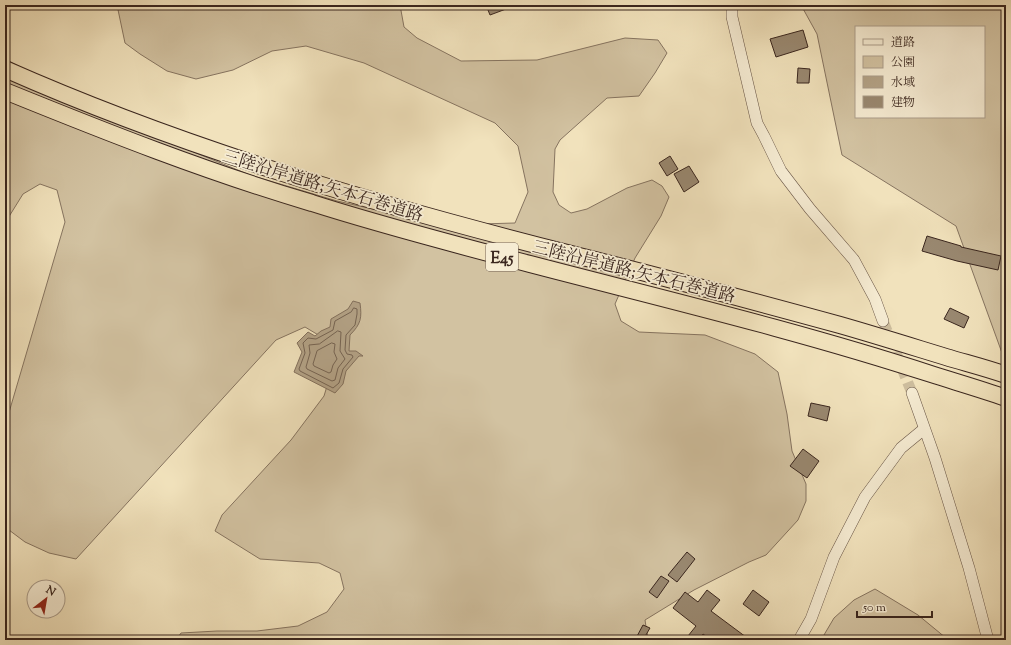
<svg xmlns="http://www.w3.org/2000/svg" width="1011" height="645" viewBox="0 0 1011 645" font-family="'Sorts Mill Goudy','Noto Serif JP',serif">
<rect width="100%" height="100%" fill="#f1e2bc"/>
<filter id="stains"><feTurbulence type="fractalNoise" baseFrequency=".005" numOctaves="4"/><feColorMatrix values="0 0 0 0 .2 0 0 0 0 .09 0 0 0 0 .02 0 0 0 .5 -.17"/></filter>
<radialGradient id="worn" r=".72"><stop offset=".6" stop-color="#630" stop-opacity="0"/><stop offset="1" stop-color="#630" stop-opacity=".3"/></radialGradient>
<g fill="#d2c2a1" stroke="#867460" fill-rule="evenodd">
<path d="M 117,5 L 400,5 L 404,27 L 417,38 L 461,61 L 537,60 L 625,38 L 658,40 L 667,53 L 655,73 L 639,96 L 607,98 L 560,140 L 555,149 L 553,192 L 559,205 L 571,213 L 587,209 L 627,188 L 652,180 L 662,186 L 669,197 L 661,216 L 635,258 L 615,304 L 621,321 L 639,332 L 705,335 L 755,354 L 778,372 L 787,414 L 792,451 L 806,484 L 806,501 L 798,520 L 766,555 L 749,562 L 694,590 L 645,620 L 647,633 L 649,640 L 176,640 L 181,633 L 217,631 L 257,631 L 298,626 L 327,612 L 344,589 L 340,573 L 319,563 L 260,559 L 215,531 L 222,515 L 291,440 L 324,396 L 331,373 L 320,336 L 305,327 L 276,340 L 76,559 L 49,553 L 25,542 L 5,527 L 5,426 L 65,222 L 57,190 L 40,184 L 23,194 L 5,223 L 5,59 L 157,137 L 250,175 L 337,201 L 444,225 L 515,223 L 528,192 L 518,146 L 495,123 L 364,63 L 306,46 L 272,51 L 233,70 L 196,79 L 167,71 L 140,54 L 125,43 Z"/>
<path d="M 801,5 L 1006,5 L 1006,364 L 956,226 L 842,155 L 817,34 ZM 856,27 L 984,27 L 984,117 L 856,117 Z"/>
<path d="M 875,589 L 918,615 L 946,638 L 946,640 L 821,640 L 834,618 L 854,600 Z"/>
</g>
<path fill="#b3a286" stroke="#83705c" d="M 353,301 L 360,303 C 362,318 361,324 350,335 L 349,351 L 356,351 L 363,356 L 359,356 L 346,371 L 343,384 L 335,393 L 294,372 L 302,352 L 297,343 L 308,332 L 315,336 L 321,331 L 330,327 L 331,319 L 348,309 Z"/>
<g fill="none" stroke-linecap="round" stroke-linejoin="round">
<g stroke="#766452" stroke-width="1">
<path d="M 354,308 L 357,309 L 357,314 L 355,325 L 346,335 L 345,350 L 347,354 L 352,355 L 353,357 L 343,369 L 339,383 L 333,388 L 300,371 L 299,369 L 305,353 L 303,343 L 308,338 L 316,339 L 333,330 L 335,321 L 351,312 Z"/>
<path d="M 338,331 L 341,332 L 340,351 L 345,359 L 338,368 L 335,380 L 332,381 L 307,369 L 306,367 L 310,353 L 309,345 L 319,344 Z"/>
<path d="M 332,343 L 335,344 L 334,352 L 337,359 L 333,365 L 331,372 L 329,373 L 314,366 L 313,364 L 317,351 Z"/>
</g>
</g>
<g fill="#998870" stroke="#3a261e">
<path d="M 486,5 L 513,5 L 514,6 L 490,15 Z"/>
<path d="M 803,30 L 808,47 L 776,57 L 770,39 Z"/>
<path d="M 798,68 L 810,69 L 809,83 L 797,83 Z"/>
<path d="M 670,156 L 678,169 L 667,176 L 659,163 Z"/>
<path d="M 689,166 L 699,182 L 684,192 L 674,174 Z"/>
<path d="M 927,236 L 961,246 L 961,247 L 1001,256 L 998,270 L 957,261 L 922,251 Z"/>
<path d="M 950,308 L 969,317 L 964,328 L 944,319 Z"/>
<path d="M 811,403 L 830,407 L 827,421 L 808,416 Z"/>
<path d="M 803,449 L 819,461 L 807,478 L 790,466 Z"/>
<path d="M 687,552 L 695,559 L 677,582 L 668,575 Z"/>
<path d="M 661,576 L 669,581 L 657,598 L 649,592 Z"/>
<path d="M 707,590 L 720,600 L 711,611 L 750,640 L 711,640 L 703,634 L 699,640 L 693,640 L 688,636 L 696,626 L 673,608 L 685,592 L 698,602 Z"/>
<path d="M 753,590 L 769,602 L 759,616 L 743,604 Z"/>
<path d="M 643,625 L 650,628 L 643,640 L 635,640 Z"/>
</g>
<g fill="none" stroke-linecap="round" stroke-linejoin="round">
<path stroke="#ccbc9c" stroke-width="11" stroke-dasharray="11 5.5" stroke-linecap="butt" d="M 883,321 L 912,393"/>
<g stroke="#685546" stroke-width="12">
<g id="minor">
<path d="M 732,5 L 732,17 L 757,123 L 764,136 L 781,171 L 810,209 L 854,260 L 875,299 L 883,321"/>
<path d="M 912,393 L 935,458 L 969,568 L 988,640"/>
<path d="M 799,640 L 811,619 L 834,557 L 865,497 L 901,448 L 924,429"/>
</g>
</g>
<g stroke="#3a261e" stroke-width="18">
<g id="highway">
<path d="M 5,69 C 188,150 381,206 575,255 C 663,277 752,301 840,325 C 875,335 910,346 946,357 C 966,363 986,368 1006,375"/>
<path d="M 5,91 C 106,132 207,172 312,203 C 384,226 457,245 530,264 C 664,299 799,331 931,374 C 956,382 981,389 1006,398"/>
</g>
</g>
<use href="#minor" stroke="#f6ecd3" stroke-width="11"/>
<use href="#highway" stroke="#f1e2bc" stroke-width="16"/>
</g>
<g text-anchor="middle" stroke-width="3.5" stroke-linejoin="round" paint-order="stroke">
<rect fill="#f6ecd3" stroke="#726154" stroke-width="1" x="486" y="243" width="32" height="28" rx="3"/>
<g font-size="16" font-weight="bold" fill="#3a261e">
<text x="502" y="263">E45</text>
</g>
<g font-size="17" fill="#3a261e" stroke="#f6ecd3">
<text transform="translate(323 185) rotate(17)" y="6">三陸沿岸道路;矢本石巻道路</text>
<text transform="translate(634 271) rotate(14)" y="6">三陸沿岸道路;矢本石巻道路</text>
</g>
</g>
<rect width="1011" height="645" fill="none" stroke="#f1e2bc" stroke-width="20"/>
<rect x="6" y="6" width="999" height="633" fill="none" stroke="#3a261e" stroke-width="2"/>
<rect x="10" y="10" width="991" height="625" fill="none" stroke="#3a261e"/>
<rect x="855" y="26" width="130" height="92" fill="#f6ecd3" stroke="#ab9d8b"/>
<rect x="863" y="39" width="20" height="6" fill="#f6ecd3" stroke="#ab9d8b"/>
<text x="891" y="46" font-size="12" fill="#3a261e">道路</text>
<rect x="863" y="56" width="20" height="12" fill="#d2c2a1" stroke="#ab9d8b"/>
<text x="891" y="66" font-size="12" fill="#3a261e">公園</text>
<rect x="863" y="76" width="20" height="12" fill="#b3a286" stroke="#ab9d8b"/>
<text x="891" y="86" font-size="12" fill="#3a261e">水域</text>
<rect x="863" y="96" width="20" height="12" fill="#998870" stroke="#ab9d8b"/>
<text x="891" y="106" font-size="12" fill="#3a261e">建物</text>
<g transform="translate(46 599) rotate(31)"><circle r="19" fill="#f6ecd3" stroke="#ab9d8b"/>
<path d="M0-3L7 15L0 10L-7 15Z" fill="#8f2418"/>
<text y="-6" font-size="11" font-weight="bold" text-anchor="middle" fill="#3a261e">N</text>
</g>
<path d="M857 611v6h75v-6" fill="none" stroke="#3a261e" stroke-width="2"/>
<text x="863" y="611" font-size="12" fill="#3a261e" stroke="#f6ecd3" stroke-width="3" paint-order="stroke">50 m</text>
<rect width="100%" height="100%" filter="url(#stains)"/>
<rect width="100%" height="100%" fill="url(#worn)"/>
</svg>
